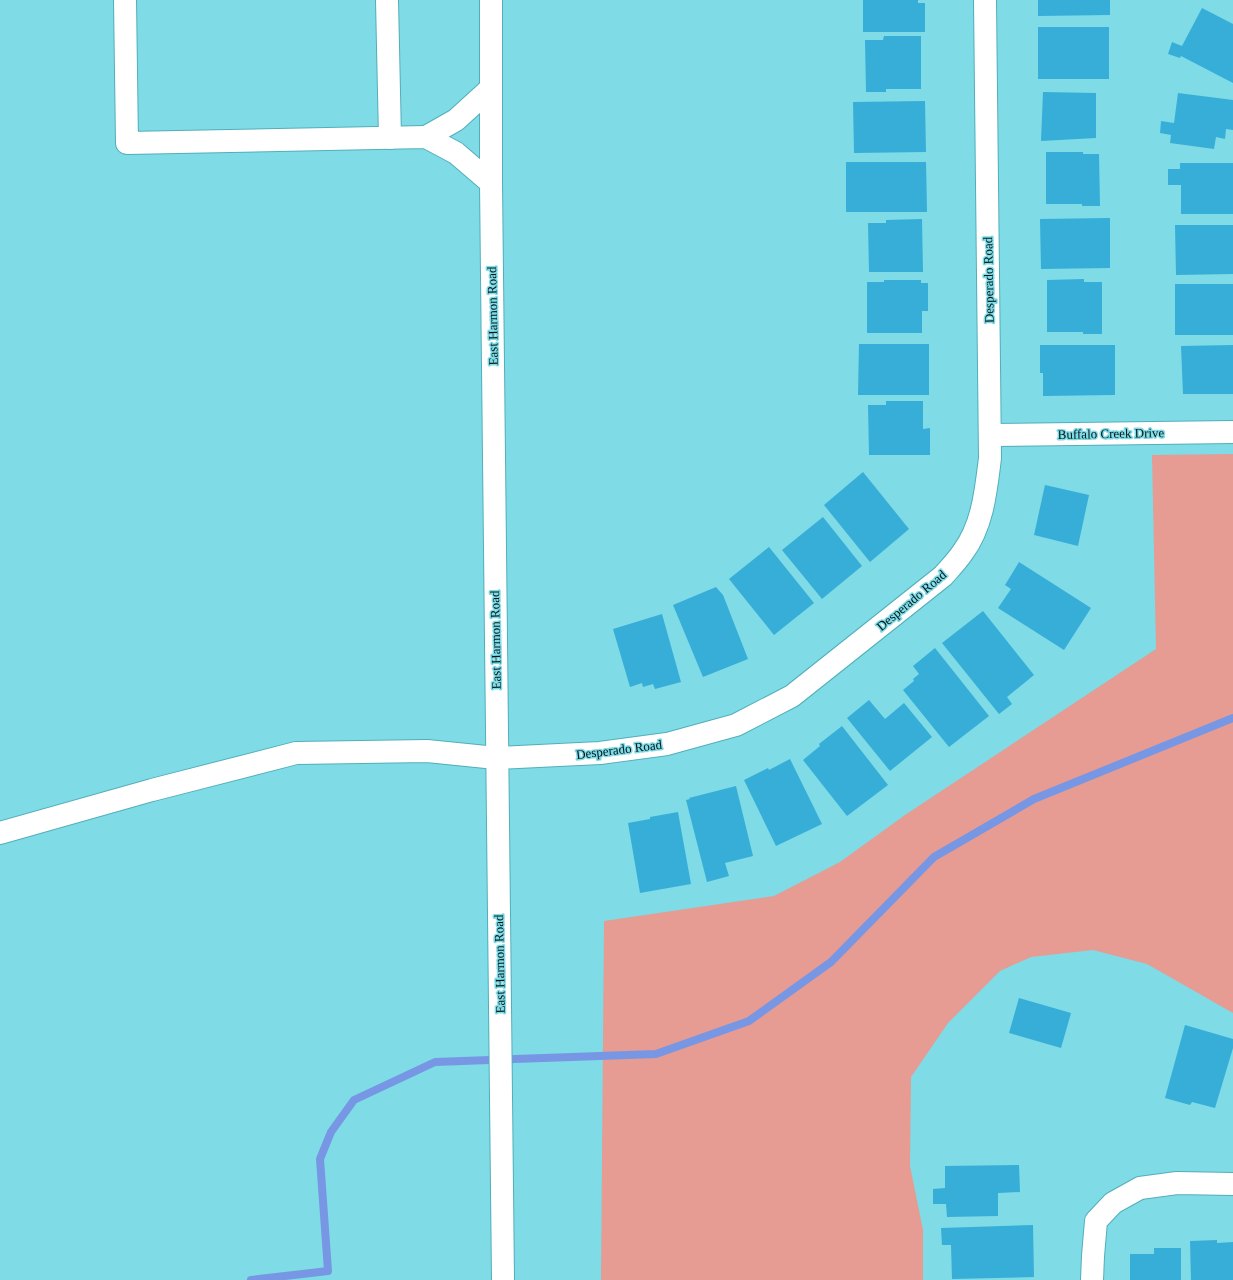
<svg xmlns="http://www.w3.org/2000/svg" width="1233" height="1280" viewBox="0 0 1233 1280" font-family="'Times New Roman',serif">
<rect width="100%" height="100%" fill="#7fdbe6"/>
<path fill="#e69b93" d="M 1233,454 L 1233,1013 L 1147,964 L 1093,950 L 1031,957 L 1000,971 L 948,1023 L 911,1077 L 910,1166 L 923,1230 L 923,1280 L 601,1280 L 604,921 L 774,896 L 840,862 L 905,815 L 1156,649 L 1152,455 Z"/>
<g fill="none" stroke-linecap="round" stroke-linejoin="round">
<path stroke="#7797e4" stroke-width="8" d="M 251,1280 L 328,1271 L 320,1159 L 331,1132 L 354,1100 L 435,1062 L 656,1054 L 749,1021 L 831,962 L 934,857 L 1034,799 L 1233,718"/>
</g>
<g fill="#36aed8">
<path d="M 863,0 L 918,0 L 918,3 L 925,3 L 925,32 L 863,32 Z"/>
<path d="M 1038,0 L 1110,0 L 1110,15 L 1038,16 Z"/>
<path d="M 1202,8 L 1233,24 L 1233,83 L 1181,56 L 1180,58 L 1168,54 L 1172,42 L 1182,46 Z"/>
<rect x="1038" y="27" width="71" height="52"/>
<path d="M 884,36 L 921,36 L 921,89 L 886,89 L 886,92 L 866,92 L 865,40 L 883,40 Z"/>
<path d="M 1043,92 L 1096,93 L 1096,138 L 1041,141 Z"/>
<path d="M 1178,93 L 1233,100 L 1233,130 L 1226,129 L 1225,139 L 1216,137 L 1214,149 L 1170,143 L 1171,135 L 1160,133 L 1161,121 L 1174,123 Z"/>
<path d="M 925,101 L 926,152 L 854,153 L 853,102 Z"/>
<path d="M 1046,152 L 1083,152 L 1083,154 L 1099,154 L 1100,206 L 1082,206 L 1082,204 L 1046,204 Z"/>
<path d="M 846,162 L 926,162 L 927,212 L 846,212 Z"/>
<path d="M 1180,163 L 1233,163 L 1233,214 L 1181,214 L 1181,185 L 1168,185 L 1168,169 L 1180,169 Z"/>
<path d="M 1110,218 L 1110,268 L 1041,269 L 1040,219 Z"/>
<path d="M 922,219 L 923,272 L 869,272 L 868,223 L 886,223 L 886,220 Z"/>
<path d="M 1175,225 L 1233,225 L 1233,274 L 1176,275 Z"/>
<path d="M 1084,279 L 1084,282 L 1102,282 L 1102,334 L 1083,334 L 1083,332 L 1047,332 L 1047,280 Z"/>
<path d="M 884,280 L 921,280 L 921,283 L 928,283 L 928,311 L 922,311 L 922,333 L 867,333 L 867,282 L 884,282 Z"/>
<rect x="1175" y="284" width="58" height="51"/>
<path d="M 859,344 L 929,344 L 929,395 L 858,395 Z"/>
<path d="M 1040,345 L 1115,345 L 1115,395 L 1043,396 L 1043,373 L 1040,373 Z"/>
<path d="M 1233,345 L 1233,394 L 1183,394 L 1181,346 Z"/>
<path d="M 886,401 L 923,401 L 923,429 L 930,428 L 930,455 L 869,455 L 868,405 L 886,405 Z"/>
<path d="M 863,472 L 909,529 L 870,562 L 824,505 Z"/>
<path d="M 1045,485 L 1089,495 L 1078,546 L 1034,535 Z"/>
<path d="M 823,517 L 862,566 L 822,599 L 782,550 Z"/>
<path d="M 769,547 L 814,603 L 774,635 L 729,579 Z"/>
<path d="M 1019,562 L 1091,608 L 1064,650 L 998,608 L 1011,589 L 1005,585 Z"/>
<path d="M 716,587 L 723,595 L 748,659 L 703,677 L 673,605 Z"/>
<path d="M 983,611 L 1034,675 L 1007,697 L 1012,704 L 999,714 L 942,643 Z"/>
<path d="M 662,614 L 681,682 L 655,689 L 653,684 L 643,687 L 642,683 L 630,687 L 613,629 Z"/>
<path d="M 935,648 L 989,716 L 949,747 L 903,690 L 914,681 L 913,679 L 919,674 L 913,666 Z"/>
<path d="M 869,700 L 885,719 L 904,703 L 932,737 L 890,771 L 847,718 Z"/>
<path d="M 842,726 L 888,785 L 847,816 L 803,760 L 820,746 L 819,744 Z"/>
<path d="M 790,759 L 822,824 L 776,846 L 744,780 L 768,768 L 769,770 Z"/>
<path d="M 736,786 L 753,856 L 725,863 L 729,876 L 707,882 L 686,800 L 690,799 L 689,798 Z"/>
<path d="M 678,812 L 691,884 L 640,893 L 628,823 L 650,819 L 650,817 Z"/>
<path d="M 1019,998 L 1071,1013 L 1061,1048 L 1009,1033 Z"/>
<path d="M 1185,1025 L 1233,1039 L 1233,1048 L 1215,1108 L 1192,1102 L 1190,1105 L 1165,1098 Z"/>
<path d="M 1019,1165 L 1020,1192 L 998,1193 L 998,1216 L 947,1217 L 946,1204 L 933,1204 L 933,1189 L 945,1188 L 945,1166 Z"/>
<path d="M 1033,1225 L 1034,1277 L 952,1279 L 951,1245 L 942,1245 L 941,1228 Z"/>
<path d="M 1217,1240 L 1217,1243 L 1233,1242 L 1233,1280 L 1191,1280 L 1190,1241 Z"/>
<path d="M 1154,1248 L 1181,1248 L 1181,1280 L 1130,1280 L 1130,1254 L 1154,1254 Z"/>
</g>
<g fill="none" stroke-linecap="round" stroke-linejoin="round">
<g stroke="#52afba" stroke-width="24">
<g id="minor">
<path d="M 125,0 L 127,143 L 426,137 L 456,153 L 491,183"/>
<path d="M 387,0 L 390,138"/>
<path d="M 426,137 L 456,120 L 491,88"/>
<path d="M 990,435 L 1233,432"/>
<path d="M 0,833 L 152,790 L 296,753 L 427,751 L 496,758 L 600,753 L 667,744 L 736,725 L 792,696 L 943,576 C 950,568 957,561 963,552 C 983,525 986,490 990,458 L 985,0"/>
<path d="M 1092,1280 L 1093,1256 L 1096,1221 L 1113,1203 L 1140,1188 L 1177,1183 L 1233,1184"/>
</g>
</g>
<g stroke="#52afba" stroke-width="24">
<path id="major" d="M 491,0 L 491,183 L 503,1280"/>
</g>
<use href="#minor" stroke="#fff" stroke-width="22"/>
<use href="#major" stroke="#fff" stroke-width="22"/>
</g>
<g text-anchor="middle" stroke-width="3" stroke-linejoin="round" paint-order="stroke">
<g font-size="13" fill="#00171b" stroke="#7fdbe6">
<text transform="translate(988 280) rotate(-91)" y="5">Desperado Road</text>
<text transform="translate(492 316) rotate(-91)" y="5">East Harmon Road</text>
<text transform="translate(1111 433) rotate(-1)" y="5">Buffalo Creek Drive</text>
<text transform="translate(911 600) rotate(-40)" y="5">Desperado Road</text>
<text transform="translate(495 640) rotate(-91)" y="5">East Harmon Road</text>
<text transform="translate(619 749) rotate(-7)" y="5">Desperado Road</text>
<text transform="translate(499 964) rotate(-91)" y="5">East Harmon Road</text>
</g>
</g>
</svg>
